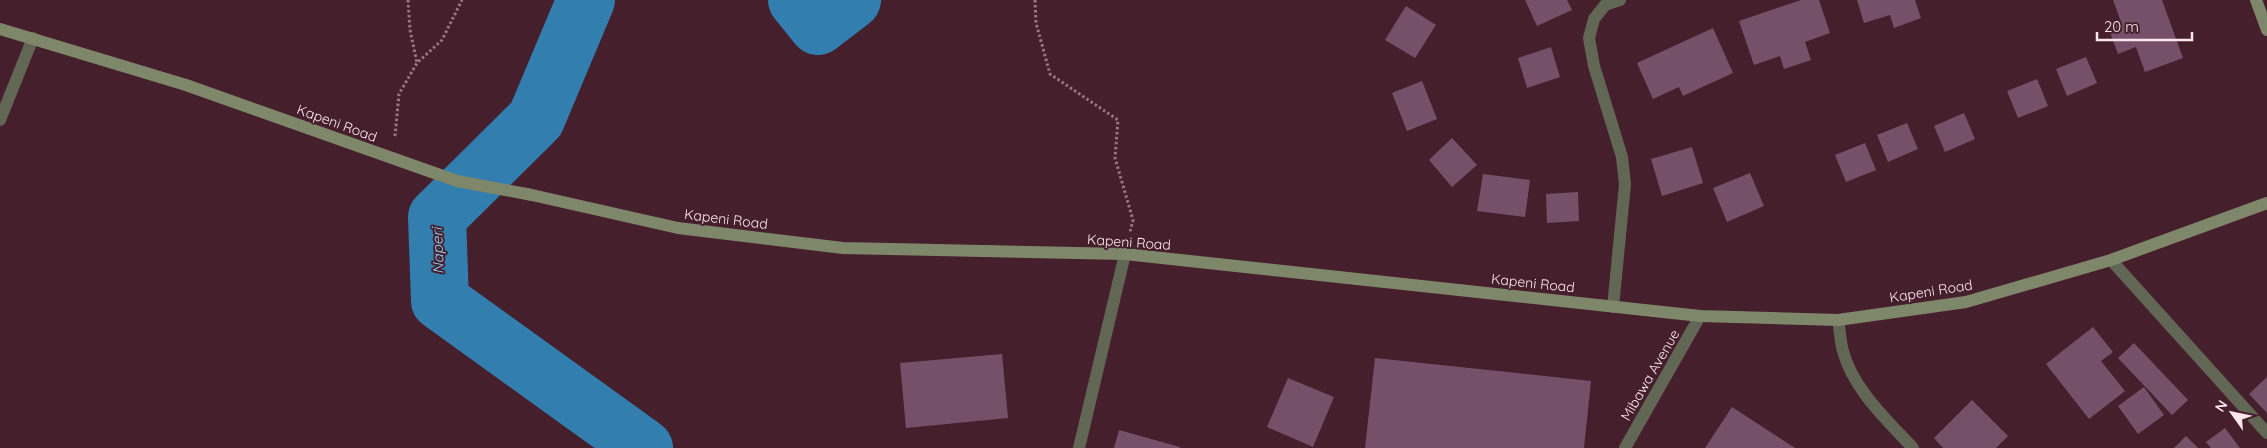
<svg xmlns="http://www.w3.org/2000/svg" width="2267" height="448" viewBox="0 0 2267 448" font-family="Quicksand,sans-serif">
<rect width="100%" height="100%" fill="#461f2c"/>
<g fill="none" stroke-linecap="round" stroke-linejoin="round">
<g stroke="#317eaf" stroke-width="58">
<path d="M 586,0 L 536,119 L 437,217 L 440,301 L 644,448"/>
<path d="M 797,0 L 818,26 L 852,0"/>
</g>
</g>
<g fill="#755068">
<path d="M 1525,0 L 1567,0 L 1572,10 L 1537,26 Z"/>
<path d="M 1801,0 L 1819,0 L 1830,33 L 1805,42 L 1811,60 L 1784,69 L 1780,56 L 1754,65 L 1739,21 Z"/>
<path d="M 1857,0 L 1915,0 L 1921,18 L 1894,28 L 1890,15 L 1864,23 Z"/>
<path d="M 2113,0 L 2162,0 L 2183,58 L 2145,72 L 2136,47 L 2118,54 L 2108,27 L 2121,22 Z"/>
<path d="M 1406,6 L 1436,25 L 1415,58 L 1385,40 Z"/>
<path d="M 1713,28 L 1733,73 L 1683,96 L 1679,87 L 1653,99 L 1637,63 Z"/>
<path d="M 1551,47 L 1560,77 L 1527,88 L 1518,58 Z"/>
<path d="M 2086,57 L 2097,83 L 2067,96 L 2056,69 Z"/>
<path d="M 2037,79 L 2048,106 L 2018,118 L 2007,91 Z"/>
<path d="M 1422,81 L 1437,119 L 1407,131 L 1392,93 Z"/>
<path d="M 1964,113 L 1975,139 L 1945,152 L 1934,126 Z"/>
<path d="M 1907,123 L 1918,149 L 1888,162 L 1877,135 Z"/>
<path d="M 1452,138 L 1477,165 L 1452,187 L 1429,160 Z"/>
<path d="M 1865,143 L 1876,170 L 1846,182 L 1835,155 Z"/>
<path d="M 1692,147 L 1703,183 L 1662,196 L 1651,159 Z"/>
<path d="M 1750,173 L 1764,206 L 1727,222 L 1713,188 Z"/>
<path d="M 1483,174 L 1530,180 L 1525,217 L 1477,211 Z"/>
<path d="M 1578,192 L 1579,221 L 1547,223 L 1546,194 Z"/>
<path d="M 2093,327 L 2113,352 L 2101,361 L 2125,391 L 2089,419 L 2046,364 Z"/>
<path d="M 2134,343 L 2188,400 L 2172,415 L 2118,358 Z"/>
<path d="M 1002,354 L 1008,418 L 906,428 L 900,363 Z"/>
<path d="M 1375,358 L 1591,381 L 1584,448 L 1365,448 Z"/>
<path d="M 2267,377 L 2267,413 L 2249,394 Z"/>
<path d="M 1288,378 L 1334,397 L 1313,447 L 1267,427 Z"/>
<path d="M 2144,387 L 2164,415 L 2138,434 L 2118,406 Z"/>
<path d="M 1972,400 L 2008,436 L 1996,448 L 1943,448 L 1934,438 Z"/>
<path d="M 1732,407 L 1795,448 L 1705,448 Z"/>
<path d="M 2225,428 L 2240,448 L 2211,448 L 2206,442 Z"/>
<path d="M 1119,430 L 1180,447 L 1180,448 L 1114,448 Z"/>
<path d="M 2186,436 L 2198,448 L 2174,448 Z"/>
</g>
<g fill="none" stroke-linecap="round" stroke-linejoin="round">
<g stroke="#977881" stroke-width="3" stroke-dasharray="2.5 2.5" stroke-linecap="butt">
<path d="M 408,0 L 410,30 L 417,63"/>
<path d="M 1035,0 L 1036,23 L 1050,74 L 1118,120 L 1115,158 L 1133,220 L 1130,232"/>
<path d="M 395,136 L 399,94 L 417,63 L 442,40 L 462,0"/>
</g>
<g stroke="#626755" stroke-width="12">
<path d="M 0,120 L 33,38"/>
<path d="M 2111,260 L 2267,433"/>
<path d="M 1613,307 L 1625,184 L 1622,157 L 1594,66 L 1589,38 L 1594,19 L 1605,5 L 1620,0"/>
<path d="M 1838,320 C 1840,330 1840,341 1843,351 C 1853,389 1887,420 1913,448"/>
<path d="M 1079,448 L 1125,254"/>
<path d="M 1625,448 L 1700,316"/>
</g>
<g stroke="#7f876b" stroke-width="12">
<path d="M 2256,0 L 2267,30"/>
<path d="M 0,29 L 186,85 L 457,181 L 532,195 L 678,228 L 843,248 L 1125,254 L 1700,316 L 1838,320 L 1966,302 L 2111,260 L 2267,203"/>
</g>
</g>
<g text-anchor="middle" stroke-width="4" stroke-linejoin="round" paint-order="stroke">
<g font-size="14" fill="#fbe6eb" stroke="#461f2c">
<text transform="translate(337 123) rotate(20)" y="5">Kapeni Road</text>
<text transform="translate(726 219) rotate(7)" y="5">Kapeni Road</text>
<text transform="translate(1129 242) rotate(4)" y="5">Kapeni Road</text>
<text transform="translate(1533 283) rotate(6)" y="5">Kapeni Road</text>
<text transform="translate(1931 291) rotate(-9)" y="5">Kapeni Road</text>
<text transform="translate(1650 375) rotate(-60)" y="5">Mibawa Avenue</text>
</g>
<g font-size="15" font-style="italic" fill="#97d0f9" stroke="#461f2c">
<text transform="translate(438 251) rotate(-92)" y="5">Naperi</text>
</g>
</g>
<g transform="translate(2232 413) rotate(303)" stroke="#461f2c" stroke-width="4" paint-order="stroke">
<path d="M0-4L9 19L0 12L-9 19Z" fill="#fbe6eb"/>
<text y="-8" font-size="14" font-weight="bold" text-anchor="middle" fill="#fbe6eb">N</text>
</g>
<path d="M2097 32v8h95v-8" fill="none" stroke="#fbe6eb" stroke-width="2.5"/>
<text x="2104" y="32" font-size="15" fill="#fbe6eb" stroke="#461f2c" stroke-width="4" paint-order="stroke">20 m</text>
</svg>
